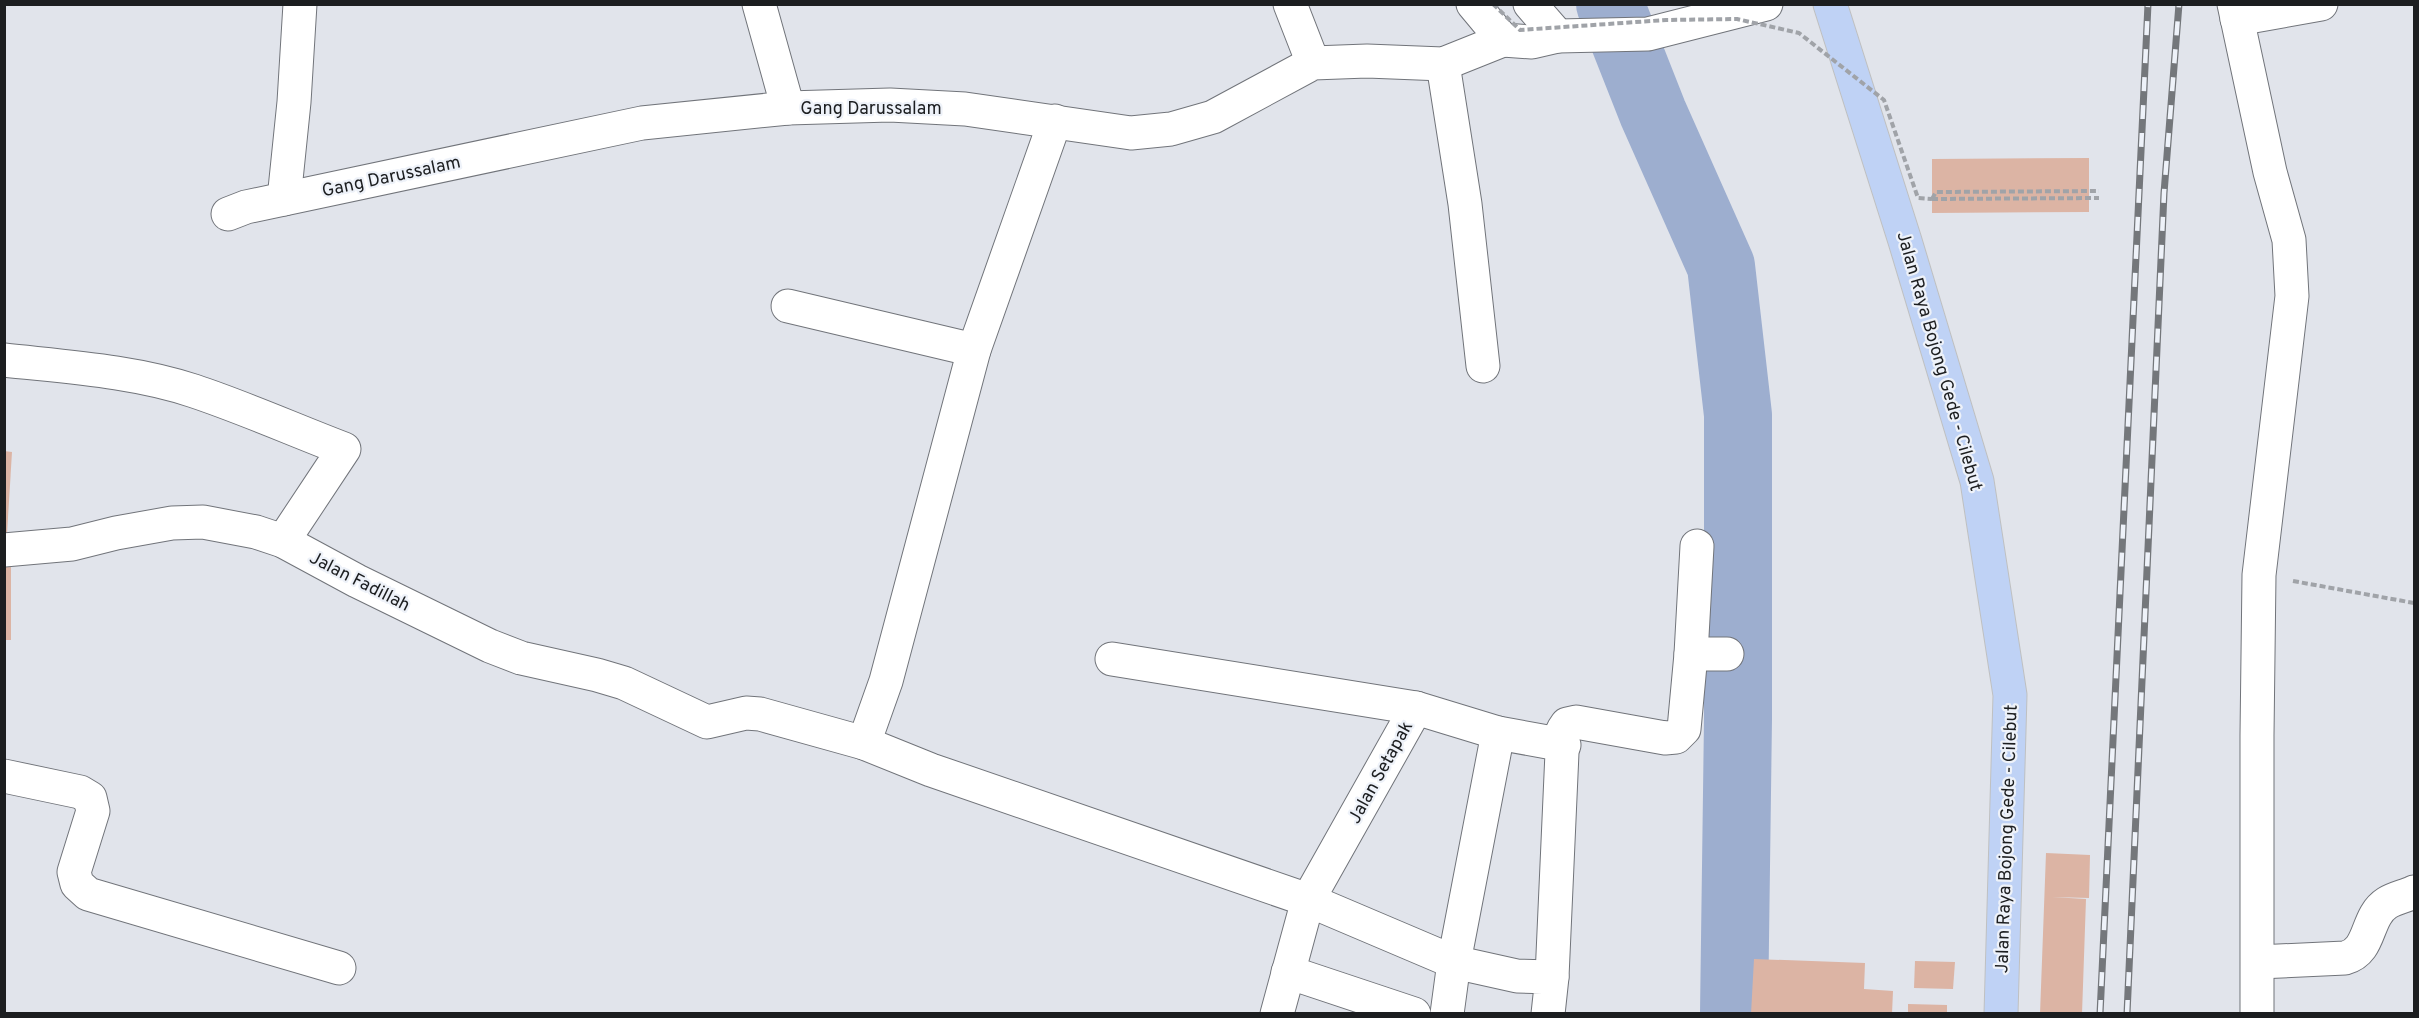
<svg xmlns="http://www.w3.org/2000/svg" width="2419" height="1018" viewBox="0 0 2419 1018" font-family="Overpass,sans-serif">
<rect width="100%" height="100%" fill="#e1e4eb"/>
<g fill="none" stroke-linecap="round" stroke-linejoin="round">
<path stroke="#9daecf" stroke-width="68" d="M 1610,4 L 1653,113 L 1721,266 L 1738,415 L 1738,719 L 1734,1014"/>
</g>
<g fill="#dcb4a4">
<path d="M 2089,158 L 2089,212 L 1932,213 L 1932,159 Z"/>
<path d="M 4,451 L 12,452 L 7,534 L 4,534 Z"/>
<rect x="4" y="562" width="7" height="78"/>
<path d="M 2046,853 L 2090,855 L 2089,898 L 2052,897 L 2086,899 L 2082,1014 L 2040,1014 Z"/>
<path d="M 1754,959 L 1865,963 L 1864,989 L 1893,991 L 1892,1014 L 1751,1014 Z"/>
<path d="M 1915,961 L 1955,962 L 1953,989 L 1914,988 Z"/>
<path d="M 1908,1004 L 1947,1005 L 1947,1014 L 1908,1014 Z"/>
</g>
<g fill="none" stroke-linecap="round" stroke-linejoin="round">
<g stroke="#71747a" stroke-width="35">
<g id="minor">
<path d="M 759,4 L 788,108"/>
<path d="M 1290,4 L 1313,63"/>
<path d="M 1473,4 L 1503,40 L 1532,42 L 1558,36"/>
<path d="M 1530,4 L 1558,36 L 1648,34 L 1766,4"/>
<path d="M 2234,4 L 2270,172 L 2289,240 L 2292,296 L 2259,575 L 2257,735 L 2257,1014"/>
<path d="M 2237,19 L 2321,4"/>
<path d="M 1443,64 L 1465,204 L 1483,366"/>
<path d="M 1055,121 L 974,350 L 886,681 L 864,743 L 931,770 L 1308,900 L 1454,962 L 1517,976 L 1552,977 L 1548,1014"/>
<path d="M 284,199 L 294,102 L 300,4"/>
<path d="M 228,214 L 246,207 L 642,123 L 788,108 L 890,105 L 965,109 L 1131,133 L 1171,129 L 1213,117 L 1313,63 L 1367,61 L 1443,64 L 1503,40"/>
<path d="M 788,306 L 974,350"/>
<path d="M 4,360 C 67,367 134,371 194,391 C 245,408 294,430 344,449 L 283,541"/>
<path d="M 1697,546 L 1691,654 L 1727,654"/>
<path d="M 4,550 L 72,544 L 116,533 L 172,523 L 203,522 L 256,532 L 283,541 L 357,581 L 490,646 L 521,658 L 597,675 L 624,683 L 707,722 L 746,713 L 760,714 L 864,743"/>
<path d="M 1112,659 L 1416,708"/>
<path d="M 1498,733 L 1564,745"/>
<path d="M 4,776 L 80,792 L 90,798 L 93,811 L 74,872 L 77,884 L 88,894 L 339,968"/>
<path d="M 2258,962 L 2345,958 C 2372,951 2365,917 2387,903 C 2395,898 2406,896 2414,892"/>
<path d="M 1288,972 L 1414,1014"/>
<path d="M 1552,977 L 1563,730 L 1567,724 L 1576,722 L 1665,738 L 1676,737 L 1684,729 L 1691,654"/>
<path d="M 1277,1014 L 1308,900 L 1416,708 L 1498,733 L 1454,962 L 1447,1014"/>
</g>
</g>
<g stroke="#bfc0c1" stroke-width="35">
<path id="major" d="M 1830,4 L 1905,241 L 1977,481 L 2010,695 L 2001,1014"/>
</g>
<g stroke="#a0a3a8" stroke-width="4" stroke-dasharray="6 3" stroke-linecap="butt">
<path d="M 1932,199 L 1936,192 L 2099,191"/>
<path d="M 1932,199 L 2099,198"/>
<path d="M 2293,581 L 2414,603"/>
</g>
<use href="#minor" stroke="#fff" stroke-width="33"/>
<use href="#major" stroke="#bfd2f5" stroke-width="33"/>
<g stroke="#74777b" stroke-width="7">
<g id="rail">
<path d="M 2100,1014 L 2148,4"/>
<path d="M 2127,1014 L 2164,193 L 2179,4"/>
</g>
</g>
<use href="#rail" stroke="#eef2f9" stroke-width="4.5" stroke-dasharray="14" stroke-linecap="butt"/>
<path stroke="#a0a3a8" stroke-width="4" stroke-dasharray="6 3" stroke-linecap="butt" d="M 1493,4 L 1520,30 L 1666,20 L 1737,19 L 1799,33 L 1884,100 L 1918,198 L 1932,199"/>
</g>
<g text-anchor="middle" stroke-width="4.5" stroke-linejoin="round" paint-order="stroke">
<g font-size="18" fill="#1c1e20" stroke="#eef2f9">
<text x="871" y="114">Gang Darussalam</text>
<text transform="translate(391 176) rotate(-12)" y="6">Gang Darussalam</text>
<text transform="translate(1940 361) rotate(74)" y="6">Jalan Raya Bojong Gede - Cilebut</text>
<text transform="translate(360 581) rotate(27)" y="6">Jalan Fadillah</text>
<text transform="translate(1380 772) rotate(-61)" y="6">Jalan Setapak</text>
<text transform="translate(2006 839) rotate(-88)" y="6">Jalan Raya Bojong Gede - Cilebut</text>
</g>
</g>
<rect width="2419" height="1018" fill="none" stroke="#1c1e20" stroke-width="12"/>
</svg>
